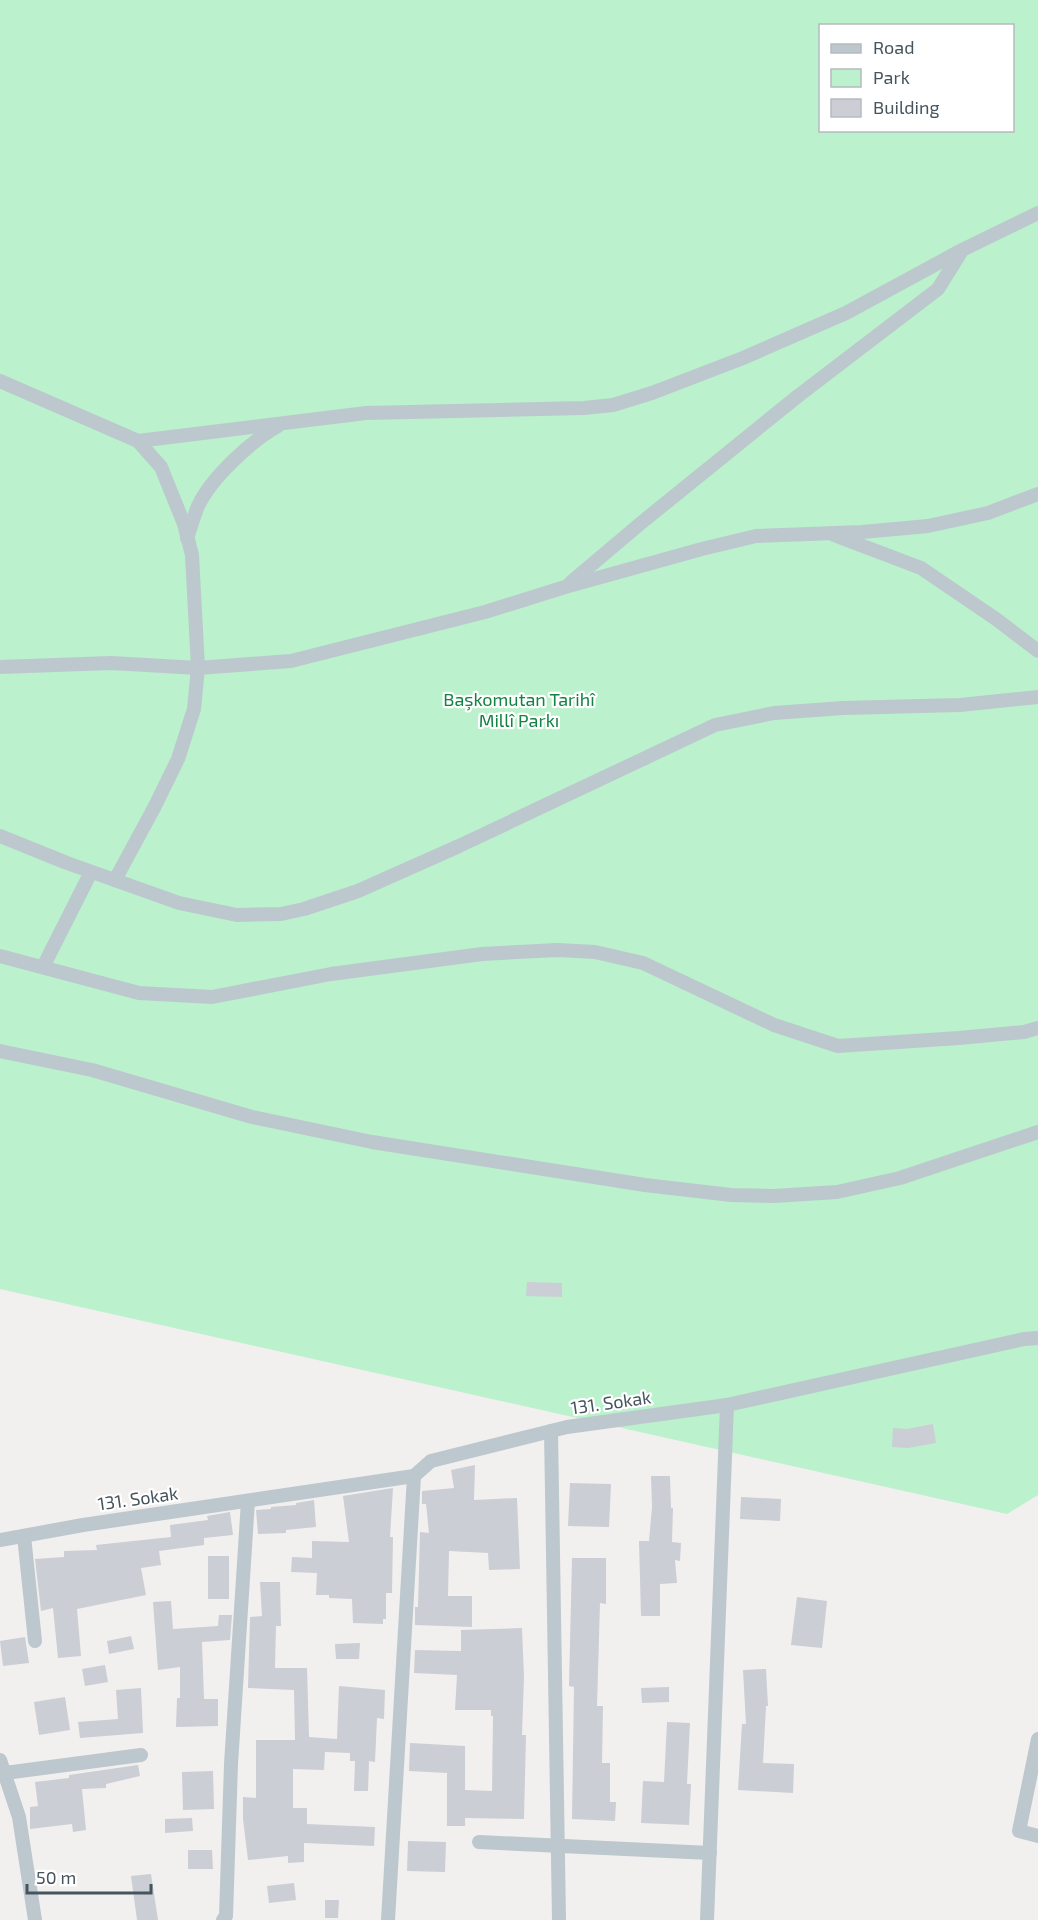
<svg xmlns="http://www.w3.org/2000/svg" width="1038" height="1920" viewBox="0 0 1038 1920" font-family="'Exo 2',sans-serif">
<rect width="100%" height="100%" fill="#f2efef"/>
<path fill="#bbf1cc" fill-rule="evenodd" d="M 0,0 L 1038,0 L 1038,1495 L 1007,1514 L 0,1289 ZM 820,26 L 1012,26 L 1012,130 L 820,130 Z"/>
<g fill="#cbced4">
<path d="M 527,1282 L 562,1283 L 562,1297 L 526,1296 Z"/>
<path d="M 933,1424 L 936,1443 L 908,1448 L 892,1447 L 893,1428 L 907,1429 Z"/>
<path d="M 475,1465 L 474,1500 L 517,1498 L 520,1569 L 489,1570 L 488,1553 L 449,1551 L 448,1596 L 472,1596 L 472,1627 L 415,1625 L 415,1607 L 418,1607 L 420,1532 L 429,1533 L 426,1504 L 422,1504 L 422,1491 L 454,1488 L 451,1470 Z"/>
<path d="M 651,1476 L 670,1476 L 671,1508 L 673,1508 L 672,1542 L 681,1543 L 680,1561 L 675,1560 L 677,1583 L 660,1584 L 660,1616 L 641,1616 L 639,1541 L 649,1541 L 652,1507 Z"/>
<path d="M 570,1483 L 611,1484 L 609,1527 L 568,1526 Z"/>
<path d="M 393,1488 L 390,1537 L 393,1537 L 392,1593 L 386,1593 L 386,1619 L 383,1619 L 383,1624 L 353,1623 L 352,1599 L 329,1598 L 329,1595 L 316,1595 L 317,1573 L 291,1572 L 292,1557 L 312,1558 L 312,1541 L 349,1542 L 343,1496 Z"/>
<path d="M 741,1497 L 781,1499 L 780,1521 L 740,1519 Z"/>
<path d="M 314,1500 L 316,1527 L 286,1530 L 286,1533 L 258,1534 L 256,1510 L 271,1509 L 271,1507 L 296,1505 L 296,1503 Z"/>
<path d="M 230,1512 L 233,1535 L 204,1538 L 204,1545 L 159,1551 L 161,1565 L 141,1568 L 146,1595 L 77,1609 L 81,1656 L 58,1658 L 53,1608 L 41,1611 L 35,1559 L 64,1557 L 64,1551 L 97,1550 L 96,1545 L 171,1537 L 170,1525 L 208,1520 L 207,1516 Z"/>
<rect x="208" y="1556" width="21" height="43"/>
<path d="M 572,1558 L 606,1558 L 606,1604 L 600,1603 L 597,1706 L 603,1706 L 602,1763 L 610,1763 L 610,1802 L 616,1802 L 615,1821 L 572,1819 L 574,1687 L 569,1686 Z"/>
<path d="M 260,1582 L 280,1582 L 281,1626 L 276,1626 L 275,1668 L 307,1668 L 309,1737 L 337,1739 L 339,1686 L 385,1690 L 384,1719 L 377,1718 L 375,1762 L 369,1761 L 368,1791 L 354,1791 L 355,1761 L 350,1761 L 350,1753 L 325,1752 L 324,1770 L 293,1769 L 293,1808 L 307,1808 L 307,1824 L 375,1827 L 374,1846 L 304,1843 L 304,1862 L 288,1863 L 288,1856 L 248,1860 L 243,1819 L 243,1797 L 256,1798 L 256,1740 L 295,1740 L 294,1690 L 248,1688 L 250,1617 L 262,1616 Z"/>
<path d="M 797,1597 L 827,1601 L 822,1648 L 791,1645 Z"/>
<path d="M 171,1601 L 173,1629 L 218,1626 L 219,1615 L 232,1615 L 230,1640 L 202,1642 L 204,1699 L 218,1699 L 218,1726 L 176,1727 L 177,1698 L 180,1698 L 180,1667 L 158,1670 L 153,1602 Z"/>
<path d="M 522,1628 L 524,1677 L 522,1735 L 526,1735 L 524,1819 L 465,1818 L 465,1826 L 447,1826 L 447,1773 L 409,1771 L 410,1743 L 465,1746 L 465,1790 L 492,1791 L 493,1716 L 491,1716 L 491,1710 L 455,1710 L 457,1675 L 414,1673 L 415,1650 L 461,1651 L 461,1630 Z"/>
<path d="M 131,1636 L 134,1649 L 109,1654 L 107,1641 Z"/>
<path d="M 25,1637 L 29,1663 L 3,1666 L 0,1641 Z"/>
<path d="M 360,1643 L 359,1659 L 336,1659 L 335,1644 Z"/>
<path d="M 105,1665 L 108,1682 L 85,1686 L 82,1669 Z"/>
<path d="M 766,1669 L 768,1706 L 766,1706 L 763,1763 L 794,1764 L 793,1793 L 738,1790 L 742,1724 L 746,1724 L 743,1670 Z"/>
<path d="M 669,1687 L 669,1702 L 642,1703 L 641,1688 Z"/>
<path d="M 141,1688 L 143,1733 L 80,1738 L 78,1722 L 118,1719 L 116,1690 Z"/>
<path d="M 65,1697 L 70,1730 L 39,1735 L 34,1702 Z"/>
<path d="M 667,1722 L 690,1723 L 687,1784 L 691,1784 L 689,1825 L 641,1823 L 643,1781 L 664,1782 Z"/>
<path d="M 138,1765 L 140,1776 L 106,1784 L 106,1788 L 82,1789 L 86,1830 L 73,1832 L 72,1824 L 30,1829 L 30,1807 L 38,1806 L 35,1782 L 69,1778 L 69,1775 Z"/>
<path d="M 213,1771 L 214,1809 L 183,1810 L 182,1772 Z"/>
<path d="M 192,1818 L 193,1831 L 165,1833 L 165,1819 Z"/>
<path d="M 408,1841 L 446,1842 L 445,1872 L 407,1871 Z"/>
<path d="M 188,1850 L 212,1850 L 213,1869 L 188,1869 Z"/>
<path d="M 151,1874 L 158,1920 L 137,1920 L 131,1876 Z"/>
<path d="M 294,1883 L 296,1900 L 269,1903 L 267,1886 Z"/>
<path d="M 325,1900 L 339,1900 L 338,1918 L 325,1918 Z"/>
</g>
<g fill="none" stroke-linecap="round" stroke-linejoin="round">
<g stroke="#bcc8ce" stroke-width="14">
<path d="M 0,381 L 138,441 L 161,467 L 184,524 L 192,555 L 198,668 L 194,709 L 178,759 L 155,806 L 115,880"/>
<path d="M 138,441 L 366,413 L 584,408 L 613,405 L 652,393 L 743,358 L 846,313 L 962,250 L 1038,213"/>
<path d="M 834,535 L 921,568 L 996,619 L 1038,651"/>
<path d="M 187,538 C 191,527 194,516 198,506 C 212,477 250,442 278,426"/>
<path d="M 570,583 L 641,523 L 798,396 L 938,289 L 961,252"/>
<path d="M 0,667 L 111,663 L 198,668 L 291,661 L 485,612 L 565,587 L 702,549 L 756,536 L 862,532 L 928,526 L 988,513 L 1038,494"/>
<path d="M 0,836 L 67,863 L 179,903 L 237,915 L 281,914 L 304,909 L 358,891 L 459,846 L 715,725 L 774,713 L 843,708 L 960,705 L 1038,697"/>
<path d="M 0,956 L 139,993 L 212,997 L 331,974 L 482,954 L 557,950 L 595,952 L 643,963 L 774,1025 L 838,1046 L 959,1038 L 1024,1032 L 1038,1028"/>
<path d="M 43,967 L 91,872"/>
<path d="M 0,1051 L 92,1070 L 252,1117 L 372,1142 L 645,1185 L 731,1195 L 774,1196 L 837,1192 L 900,1178 L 1038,1132"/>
<path d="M 551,1431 L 559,1920"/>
<path d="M 24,1536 L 35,1641"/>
<path d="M 0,1540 L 83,1525 L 414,1476 L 431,1461 L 567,1427 L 727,1405 L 1024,1339 L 1038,1338"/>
<path d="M 1038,1739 L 1019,1831 L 1038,1836"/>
<path d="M 0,1760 L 19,1817 L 35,1920"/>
<path d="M 5,1773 L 141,1755"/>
<path d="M 479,1842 L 710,1853"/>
<path d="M 223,1920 L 226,1916 L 231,1764 L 248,1501"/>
<path d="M 388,1920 L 414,1476"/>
<path d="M 707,1920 L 727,1405"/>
</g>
</g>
<g text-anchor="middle" stroke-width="4.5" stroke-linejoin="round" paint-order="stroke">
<g font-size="18" fill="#138243" stroke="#fff">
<text x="519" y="706">Başkomutan Tarihî<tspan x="519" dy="21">Millî Parkı</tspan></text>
</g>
<g font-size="18" fill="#46545d" stroke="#fff">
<text transform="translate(611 1403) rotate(-8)" y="6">131. Sokak</text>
<text transform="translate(138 1499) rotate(-8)" y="6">131. Sokak</text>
</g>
</g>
<rect x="819" y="24" width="195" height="108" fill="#ffffff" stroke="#b5bbbe" stroke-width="1.5"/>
<rect x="831" y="44" width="30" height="9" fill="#bcc8ce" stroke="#b5bbbe" stroke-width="1.5"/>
<text x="873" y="54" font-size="18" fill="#46545d">Road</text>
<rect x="831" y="69" width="30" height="18" fill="#bbf1cc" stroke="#b5bbbe" stroke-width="1.5"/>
<text x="873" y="84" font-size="18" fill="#46545d">Park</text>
<rect x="831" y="99" width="30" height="18" fill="#cbced4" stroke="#b5bbbe" stroke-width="1.5"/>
<text x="873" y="114" font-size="18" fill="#46545d">Building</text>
<path d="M27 1884v9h124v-9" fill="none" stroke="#46545d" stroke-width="3"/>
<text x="36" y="1884" font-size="18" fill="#46545d" stroke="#ffffff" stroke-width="4.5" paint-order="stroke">50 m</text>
</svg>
